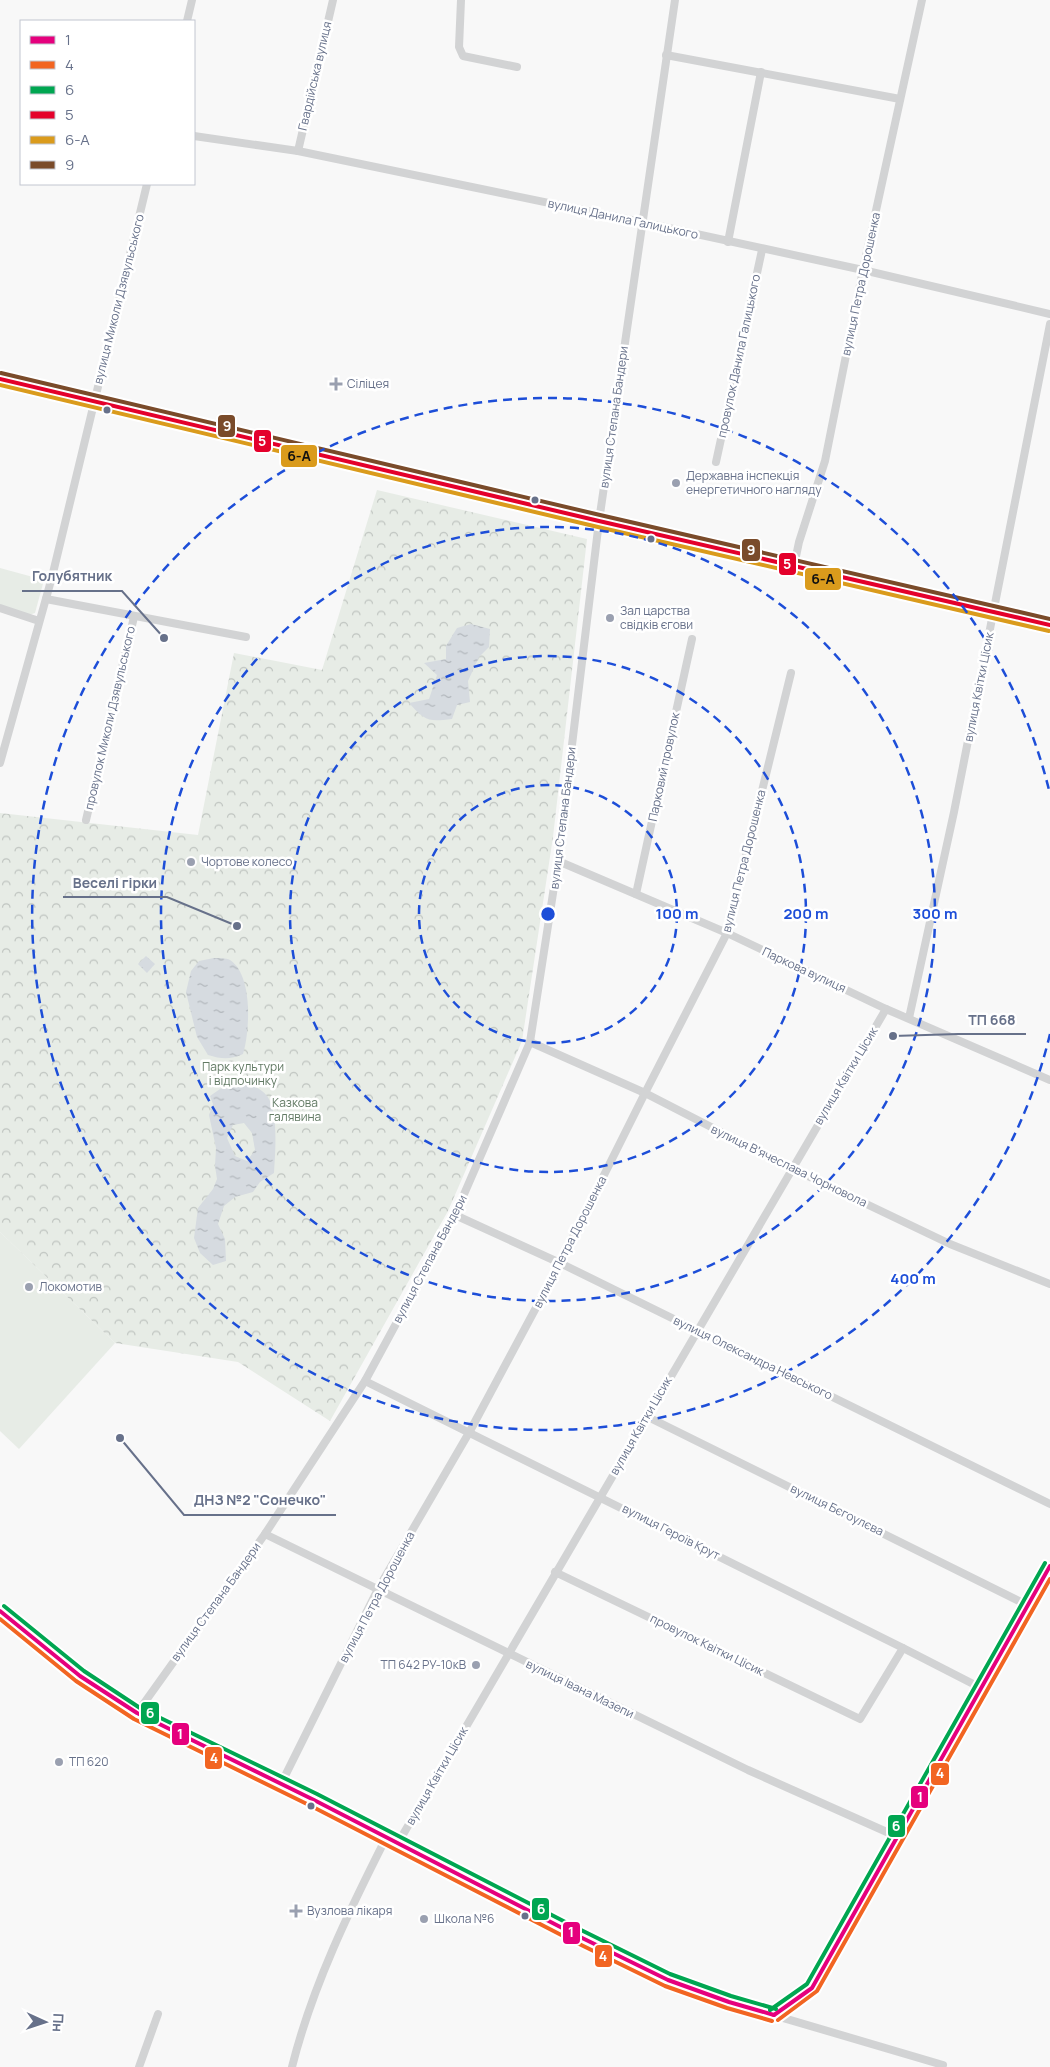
<svg xmlns="http://www.w3.org/2000/svg" width="1050" height="2067" viewBox="0 0 1050 2067" font-family="Manrope,sans-serif">
<defs>
<pattern id="park-crowns" width="20" height="18" patternUnits="userSpaceOnUse" patternTransform="scale(1.25)"><rect width="20" height="18" fill="#e7ece6"/><path d="M2 6a3 3 0 1 1 6 0M12 15a3 3 0 1 1 6 0" fill="none" stroke="#bfc4c0"/></pattern>
<pattern id="water-ripples" width="26" height="14" patternUnits="userSpaceOnUse" patternTransform="scale(1.25)"><rect width="26" height="14" fill="#d6dbe0"/><path d="M2 4q2-2 4 0t4 0M15 11q2-2 4 0t4 0" fill="none" stroke="#b1b6bb"/></pattern>
</defs>
<rect width="100%" height="100%" fill="#f8f8f8"/>
<g fill="#e7ece6">
<path d="M 0,568 L 44,580 L 35,613 L 29,615 L 0,606 Z"/>
<path d="M 0,1232 L 115,1343 L 19,1449 L 0,1431 Z"/>
</g>
<path fill="url(#park-crowns)" d="M 377,490 L 587,539 L 553,837 L 522,1041 L 448,1211 L 330,1421 L 238,1362 L 115,1343 L 0,1232 L 0,813 L 198,835 L 234,653 L 322,670 Z"/>
<g fill="url(#water-ripples)" fill-rule="evenodd">
<path d="M 471,624 L 490,629 L 489,647 L 479,657 L 468,681 L 470,702 L 457,705 L 452,719 C 428,722 425,721 409,703 L 429,699 L 437,675 L 424,663 L 446,659 L 446,646 L 457,628 Z"/>
<path d="M 146,956 L 155,964 L 147,973 L 138,964 Z"/>
<path d="M 214,958 C 219,958 226,958 230,960 C 253,975 250,1031 243,1054 C 230,1060 221,1059 208,1055 L 197,1037 L 186,992 L 191,971 L 199,961 Z"/>
<path d="M 240,1081 C 250,1085 260,1087 267,1096 C 279,1111 275,1155 274,1173 L 260,1182 L 253,1192 L 235,1197 L 224,1206 L 218,1224 L 225,1239 L 226,1261 L 213,1265 L 200,1253 L 194,1238 L 198,1208 L 213,1189 L 217,1179 L 215,1166 L 216,1148 L 209,1115 L 213,1104 L 210,1096 L 230,1082 ZM 244,1123 L 252,1133 L 255,1150 L 247,1161 L 235,1156 L 227,1138 L 233,1125 Z"/>
</g>
<g fill="none" stroke-linecap="round" stroke-linejoin="round">
<g stroke="#d2d3d4" stroke-width="8">
<path d="M 461,0 L 459,47 L 463,56 L 517,67"/>
<path d="M 187,21 L 192,0"/>
<path d="M 666,55 L 900,99"/>
<path d="M 194,136 L 298,151 L 641,222 L 863,270 L 1050,314"/>
<path d="M 298,151 L 333,0"/>
<path d="M 728,242 L 761,72"/>
<path d="M 0,379 L 599,521 L 1050,625"/>
<path d="M 716,462 L 762,250"/>
<path d="M 794,566 L 799,542 L 825,461 L 863,270 L 922,0"/>
<path d="M 46,599 L 246,637"/>
<path d="M 0,608 L 39,621"/>
<path d="M 0,763 L 52,577 L 147,184"/>
<path d="M 86,820 L 134,617"/>
<path d="M 558,861 L 727,933 L 886,1009 L 1050,1080"/>
<path d="M 636,894 L 692,639"/>
<path d="M 909,1018 L 954,812 L 1050,324"/>
<path d="M 530,1042 L 645,1093 L 791,1168 L 950,1244 L 1050,1284"/>
<path d="M 455,1215 L 560,1263 L 1050,1504"/>
<path d="M 365,1381 L 903,1648 L 860,1719 L 555,1572"/>
<path d="M 646,1416 L 1027,1605"/>
<path d="M 265,1534 L 748,1770 L 898,1837"/>
<path d="M 0,1611 L 80,1676 L 137,1713 L 314,1800 L 572,1933 L 668,1980 L 729,2002 L 943,2065 L 942,2067"/>
<path d="M 903,1648 L 981,1688"/>
<path d="M 137,1713 L 265,1534 L 365,1381 L 455,1215 L 530,1042 L 558,861 L 599,521 L 675,0"/>
<path d="M 281,1784 L 378,1589 L 470,1431 L 560,1263 L 645,1093 L 727,933 L 791,673"/>
<path d="M 398,1843 L 886,1009"/>
<path d="M 774,2015 L 812,1988 L 1050,1566"/>
<path d="M 139,2067 L 158,2014"/>
<path d="M 292,2067 C 312,1987 349,1911 386,1838"/>
</g>
<g stroke="#fff" stroke-width="8">
<g id="bus-1">
<path d="M 0,1611 L 80,1676 L 137,1713 L 314,1800 L 572,1933 L 668,1980 L 729,2002 L 774,2015"/>
<path d="M 774,2015 L 812,1988 L 1050,1566"/>
</g>
</g>
<g stroke="#fff" stroke-width="8">
<g id="bus-2">
<path d="M 0,1619 L 76,1681 L 134,1719 L 311,1806 L 569,1939 L 665,1986 L 727,2008 L 772,2021"/>
<path d="M 778,2020 L 817,1991 L 1050,1579"/>
</g>
</g>
<g stroke="#fff" stroke-width="8">
<g id="bus-3">
<path d="M 4,1606 L 84,1671 L 140,1708 L 317,1794 L 575,1927 L 670,1974 L 731,1996 L 776,2009"/>
<path d="M 770,2010 L 807,1984 L 1045,1563"/>
</g>
</g>
<g stroke="#fff" stroke-width="8">
<path id="bus-4" d="M 0,379 L 599,521 L 1050,625"/>
</g>
<g stroke="#fff" stroke-width="8">
<path id="bus-5" d="M 0,385 L 598,527 L 1049,631"/>
</g>
<g stroke="#fff" stroke-width="8">
<path id="bus-6" d="M 1,373 L 600,515 L 1050,619"/>
</g>
<use href="#bus-1" stroke="#e5007d" stroke-width="4"/>
<use href="#bus-2" stroke="#f26522" stroke-width="4"/>
<use href="#bus-3" stroke="#00a651" stroke-width="4"/>
<use href="#bus-4" stroke="#e4002b" stroke-width="4"/>
<use href="#bus-5" stroke="#da9b1c" stroke-width="4"/>
<use href="#bus-6" stroke="#7a4b2a" stroke-width="4"/>
</g>
<g fill="none" stroke="#1d4ed8" stroke-width="2.5" stroke-dasharray="9 6">
<circle cx="548" cy="914" r="129"/>
<circle cx="548" cy="914" r="258"/>
<circle cx="548" cy="914" r="387"/>
<path d="M1050 1034A516 516 0 1 1 1050 794"/>
</g>
<g fill="#9aa0b0" stroke="#fff" stroke-width="2">
<path d="M333.5 376.5h5v5h5v5h-5v5h-5v-5h-5v-5h5z"/>
<circle cx="676" cy="483" r="5"/>
<circle cx="610" cy="618" r="5"/>
<circle cx="191" cy="862" r="5"/>
<circle cx="29" cy="1287" r="5"/>
<circle cx="476" cy="1665" r="5"/>
<circle cx="59" cy="1762" r="5"/>
<path d="M293.5 1903.5h5v5h5v5h-5v5h-5v-5h-5v-5h5z"/>
<circle cx="424" cy="1919" r="5"/>
</g>
<g fill="#67718a" stroke="#fff" stroke-width="2">
<circle cx="107" cy="410" r="4.5"/>
<circle cx="535" cy="500" r="4.5"/>
<circle cx="651" cy="539" r="4.5"/>
<circle cx="311" cy="1806" r="4.5"/>
<circle cx="525" cy="1916" r="4.5"/>
</g>
<g text-anchor="middle" stroke-width="5" stroke-linejoin="round" paint-order="stroke">
<g font-size="12" fill="#67718a" stroke="#fff">
<text transform="translate(315 76) rotate(-77)" y="4">Гвардійська вулиця</text>
<text transform="translate(623 219) rotate(12)" y="4">вулиця Данила Галицького</text>
<text transform="translate(861 284) rotate(-78)" y="4">вулиця Петра Дорошенка</text>
<text transform="translate(119 299) rotate(-76)" y="4">вулиця Миколи Дзявульського</text>
<text transform="translate(739 356) rotate(-78)" y="4">провулок Данила Галицького</text>
<text transform="translate(614 417) rotate(-82)" y="4">вулиця Степана Бандери</text>
<text transform="translate(979 687) rotate(-79)" y="4">вулиця Квітки Цісик</text>
<text transform="translate(110 718) rotate(-77)" y="4">провулок Миколи Дзявульського</text>
<text transform="translate(664 767) rotate(-78)" y="4">Парковий провулок</text>
<text transform="translate(563 818) rotate(-83)" y="4">вулиця Степана Бандери</text>
<text transform="translate(744 861) rotate(-76)" y="4">вулиця Петра Дорошенка</text>
<text transform="translate(804 970) rotate(25)" y="4">Паркова вулиця</text>
<text transform="translate(846 1076) rotate(-59)" y="4">вулиця Квітки Цісик</text>
<text transform="translate(789 1166) rotate(26)" y="4">вулиця Вʼячеслава Чорновола</text>
<text transform="translate(570 1242) rotate(-63)" y="4">вулиця Петра Дорошенка</text>
<text transform="translate(430 1259) rotate(-62)" y="4">вулиця Степана Бандери</text>
<text transform="translate(753 1358) rotate(26)" y="4">вулиця Олександра Невського</text>
<text transform="translate(641 1426) rotate(-60)" y="4">вулиця Квітки Цісик</text>
<text transform="translate(837 1510) rotate(26)" y="4">вулиця Бєгоулєва</text>
<text transform="translate(671 1532) rotate(27)" y="4">вулиця Героїв Крут</text>
<text transform="translate(377 1597) rotate(-62)" y="4">вулиця Петра Дорошенка</text>
<text transform="translate(216 1602) rotate(-54)" y="4">вулиця Степана Бандери</text>
<text transform="translate(707 1645) rotate(26)" y="4">провулок Квітки Цісик</text>
<text transform="translate(580 1689) rotate(26)" y="4">вулиця Івана Мазепи</text>
<text transform="translate(437 1776) rotate(-60)" y="4">вулиця Квітки Цісик</text>
</g>
<g font-size="12" fill="#67718a" stroke="#fff" text-anchor="start">
<text x="347" y="388">Сіліцея</text>
<text x="686" y="480">Державна інспекція<tspan x="686" dy="14">енергетичного нагляду</tspan></text>
<text x="620" y="615">Зал царства<tspan x="620" dy="14">свідків єгови</tspan></text>
<text x="201" y="866">Чортове колесо</text>
<text x="39" y="1291">Локомотив</text>
<text x="466" y="1669" text-anchor="end">ТП 642 РУ-10кВ</text>
<text x="69" y="1766">ТП 620</text>
<text x="307" y="1915">Вузлова лікаря</text>
<text x="434" y="1923">Школа №6</text>
</g>
<g font-size="12" fill="#627a64" stroke="#fff">
<text x="243" y="1071">Парк культури<tspan x="243" dy="14">і відпочинку</tspan></text>
<text x="295" y="1107">Казкова<tspan x="295" dy="14">галявина</tspan></text>
</g>
</g>
<circle cx="548" cy="914" r="8" fill="#1d4ed8" stroke="#fff" stroke-width="2.5"/>
<g font-size="15" text-anchor="middle" font-weight="bold" fill="#1d4ed8" stroke="#fff" stroke-width="5" stroke-linejoin="round" paint-order="stroke">
<text x="677" y="919">100 m</text>
<text x="806" y="919">200 m</text>
<text x="935" y="919">300 m</text>
<text x="913" y="1284">400 m</text>
</g>
<path fill="none" stroke="#67718a" stroke-width="2" d="M164 638L122 591H22M237 926L167 897H63M893 1036L958 1034H1026M120 1438L184 1515H336"/>
<g fill="#67718a" stroke="#fff" stroke-width="2">
<circle cx="164" cy="638" r="5"/>
<circle cx="237" cy="926" r="5"/>
<circle cx="893" cy="1036" r="5"/>
<circle cx="120" cy="1438" r="5"/>
</g>
<g font-size="14" text-anchor="middle" font-weight="bold" fill="#67718a" stroke="#fff" stroke-width="5" stroke-linejoin="round" paint-order="stroke">
<text x="72" y="581">Голубятник</text>
<text x="115" y="888">Веселі гірки</text>
<text x="992" y="1025">ТП 668</text>
<text x="260" y="1505">ДНЗ №2 "Сонечко"</text>
</g>
<g stroke="#fff" stroke-width="2">
<rect x="217" y="414" width="19" height="24" rx="5" fill="#7a4b2a"/>
<rect x="253" y="429" width="19" height="24" rx="5" fill="#e4002b"/>
<rect x="280" y="444" width="38" height="24" rx="5" fill="#da9b1c"/>
<rect x="741" y="538" width="20" height="24" rx="5" fill="#7a4b2a"/>
<rect x="778" y="552" width="19" height="24" rx="5" fill="#e4002b"/>
<rect x="804" y="567" width="38" height="24" rx="5" fill="#da9b1c"/>
<rect x="140" y="1701" width="20" height="24" rx="5" fill="#00a651"/>
<rect x="171" y="1722" width="19" height="24" rx="5" fill="#e5007d"/>
<rect x="204" y="1746" width="19" height="24" rx="5" fill="#f26522"/>
<rect x="930" y="1762" width="20" height="24" rx="5" fill="#f26522"/>
<rect x="910" y="1785" width="19" height="24" rx="5" fill="#e5007d"/>
<rect x="887" y="1814" width="19" height="24" rx="5" fill="#00a651"/>
<rect x="531" y="1897" width="19" height="24" rx="5" fill="#00a651"/>
<rect x="562" y="1921" width="19" height="24" rx="5" fill="#e5007d"/>
<rect x="594" y="1944" width="19" height="24" rx="5" fill="#f26522"/>
</g>
<g font-size="14" text-anchor="middle" font-weight="bold" fill="#fff">
<text x="227" y="431">9</text>
<text x="262" y="446">5</text>
<text x="751" y="555">9</text>
<text x="787" y="569">5</text>
<text x="150" y="1718">6</text>
<text x="180" y="1739">1</text>
<text x="214" y="1763">4</text>
<text x="940" y="1778">4</text>
<text x="920" y="1802">1</text>
<text x="896" y="1831">6</text>
<text x="541" y="1914">6</text>
<text x="571" y="1937">1</text>
<text x="603" y="1961">4</text>
</g>
<g font-size="14" text-anchor="middle" font-weight="bold" fill="#111">
<text x="299" y="461">6-А</text>
<text x="823" y="584">6-А</text>
</g>
<rect x="20" y="20" width="175" height="165" fill="#ffffff" stroke="#c2c6d0"/>
<rect x="30" y="36" width="25" height="8" fill="#e5007d" stroke="#c2c6d0"/>
<text x="65" y="45" font-size="15" fill="#67718a">1</text>
<rect x="30" y="61" width="25" height="8" fill="#f26522" stroke="#c2c6d0"/>
<text x="65" y="70" font-size="15" fill="#67718a">4</text>
<rect x="30" y="86" width="25" height="8" fill="#00a651" stroke="#c2c6d0"/>
<text x="65" y="95" font-size="15" fill="#67718a">6</text>
<rect x="30" y="111" width="25" height="8" fill="#e4002b" stroke="#c2c6d0"/>
<text x="65" y="120" font-size="15" fill="#67718a">5</text>
<rect x="30" y="136" width="25" height="8" fill="#da9b1c" stroke="#c2c6d0"/>
<text x="65" y="145" font-size="15" fill="#67718a">6-А</text>
<rect x="30" y="161" width="25" height="8" fill="#7a4b2a" stroke="#c2c6d0"/>
<text x="65" y="170" font-size="15" fill="#67718a">9</text>
<g transform="translate(45 2022) rotate(93)" stroke="#ffffff" stroke-width="4" paint-order="stroke">
<path d="M0-4L9 19L0 12L-9 19Z" fill="#67718a"/>
<text y="-8" font-size="14" font-weight="bold" text-anchor="middle" fill="#67718a">Пн</text>
</g>
</svg>
